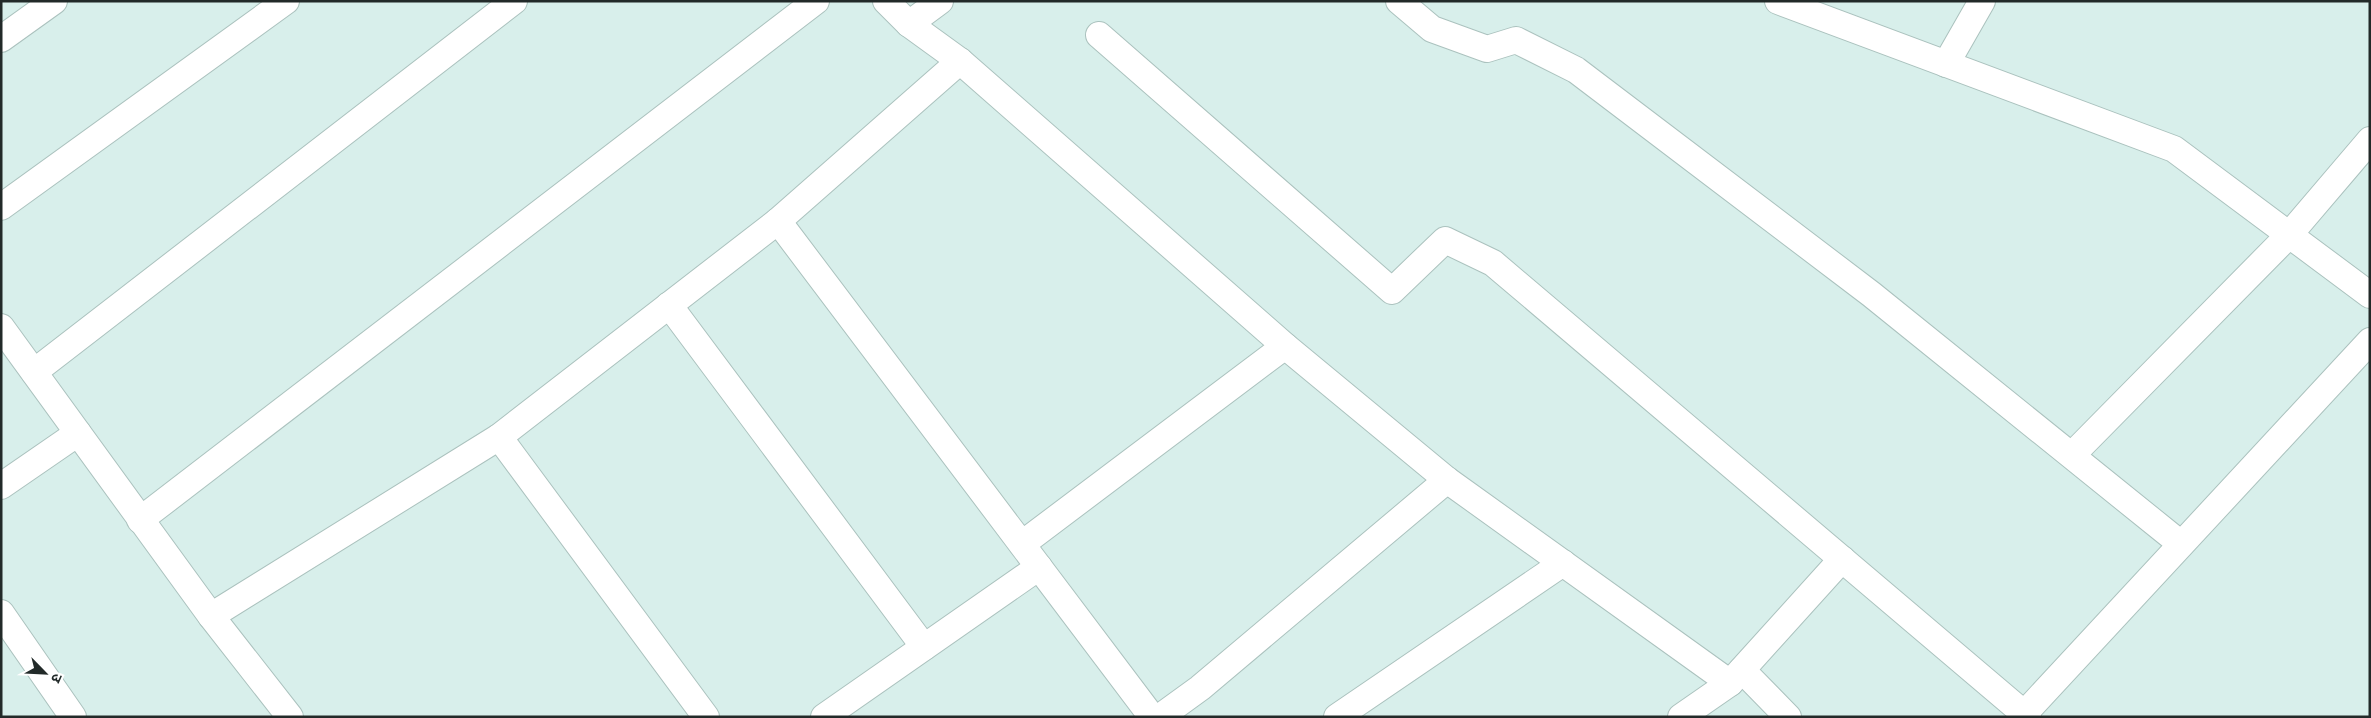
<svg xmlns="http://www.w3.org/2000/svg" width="2371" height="718" viewBox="0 0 2371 718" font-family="Quicksand,'Noto Sans Devanagari',sans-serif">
<rect width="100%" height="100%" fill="#d8efeb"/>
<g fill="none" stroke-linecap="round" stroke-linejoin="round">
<g stroke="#abc2be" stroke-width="28">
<g id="street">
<path d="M 886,1 L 909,24 L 960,61 L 1285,346 L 1447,480 L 1730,683"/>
<path d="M 1399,1 L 1432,29 L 1487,49 L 1516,40 L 1576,70 L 1871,294 L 2181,544"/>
<path d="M 1778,1 L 2174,149 L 2370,295"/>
<path d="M 909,24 L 940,1"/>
<path d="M 1099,35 L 1392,291 L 1445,240 L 1493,263 L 2028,717"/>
<path d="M 1,39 L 54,1"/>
<path d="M 1946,64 L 1982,1"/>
<path d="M 1,207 L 286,1"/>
<path d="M 778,221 L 1152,717"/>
<path d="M 669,305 L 924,647"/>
<path d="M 1,327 L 211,616 L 290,717"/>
<path d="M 34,372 L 514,1"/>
<path d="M 499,437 L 706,717"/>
<path d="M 2072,455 L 2289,235 L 2370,140"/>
<path d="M 1,486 L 78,433"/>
<path d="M 140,520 L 816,1"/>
<path d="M 1022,544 L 1285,346"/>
<path d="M 1,613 L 73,717"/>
<path d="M 211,616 L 499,437 L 778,221 L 960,61"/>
<path d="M 1742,670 L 1788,717"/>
<path d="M 2024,714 L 2370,341"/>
<path d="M 824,717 L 1039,567"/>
<path d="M 1160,717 L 1200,688 L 1447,480"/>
<path d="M 1337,717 L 1563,563"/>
<path d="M 1681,717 L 1730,683 L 1842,559"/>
</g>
</g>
<use href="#street" stroke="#fff" stroke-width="26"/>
</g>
<rect width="2371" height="718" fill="none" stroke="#222a29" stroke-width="5"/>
<g transform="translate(45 673) rotate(114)" stroke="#ffffff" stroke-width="4" paint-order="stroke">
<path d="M0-4L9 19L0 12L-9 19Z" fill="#222a29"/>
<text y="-8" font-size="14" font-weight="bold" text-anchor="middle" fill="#222a29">उ</text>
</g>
</svg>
